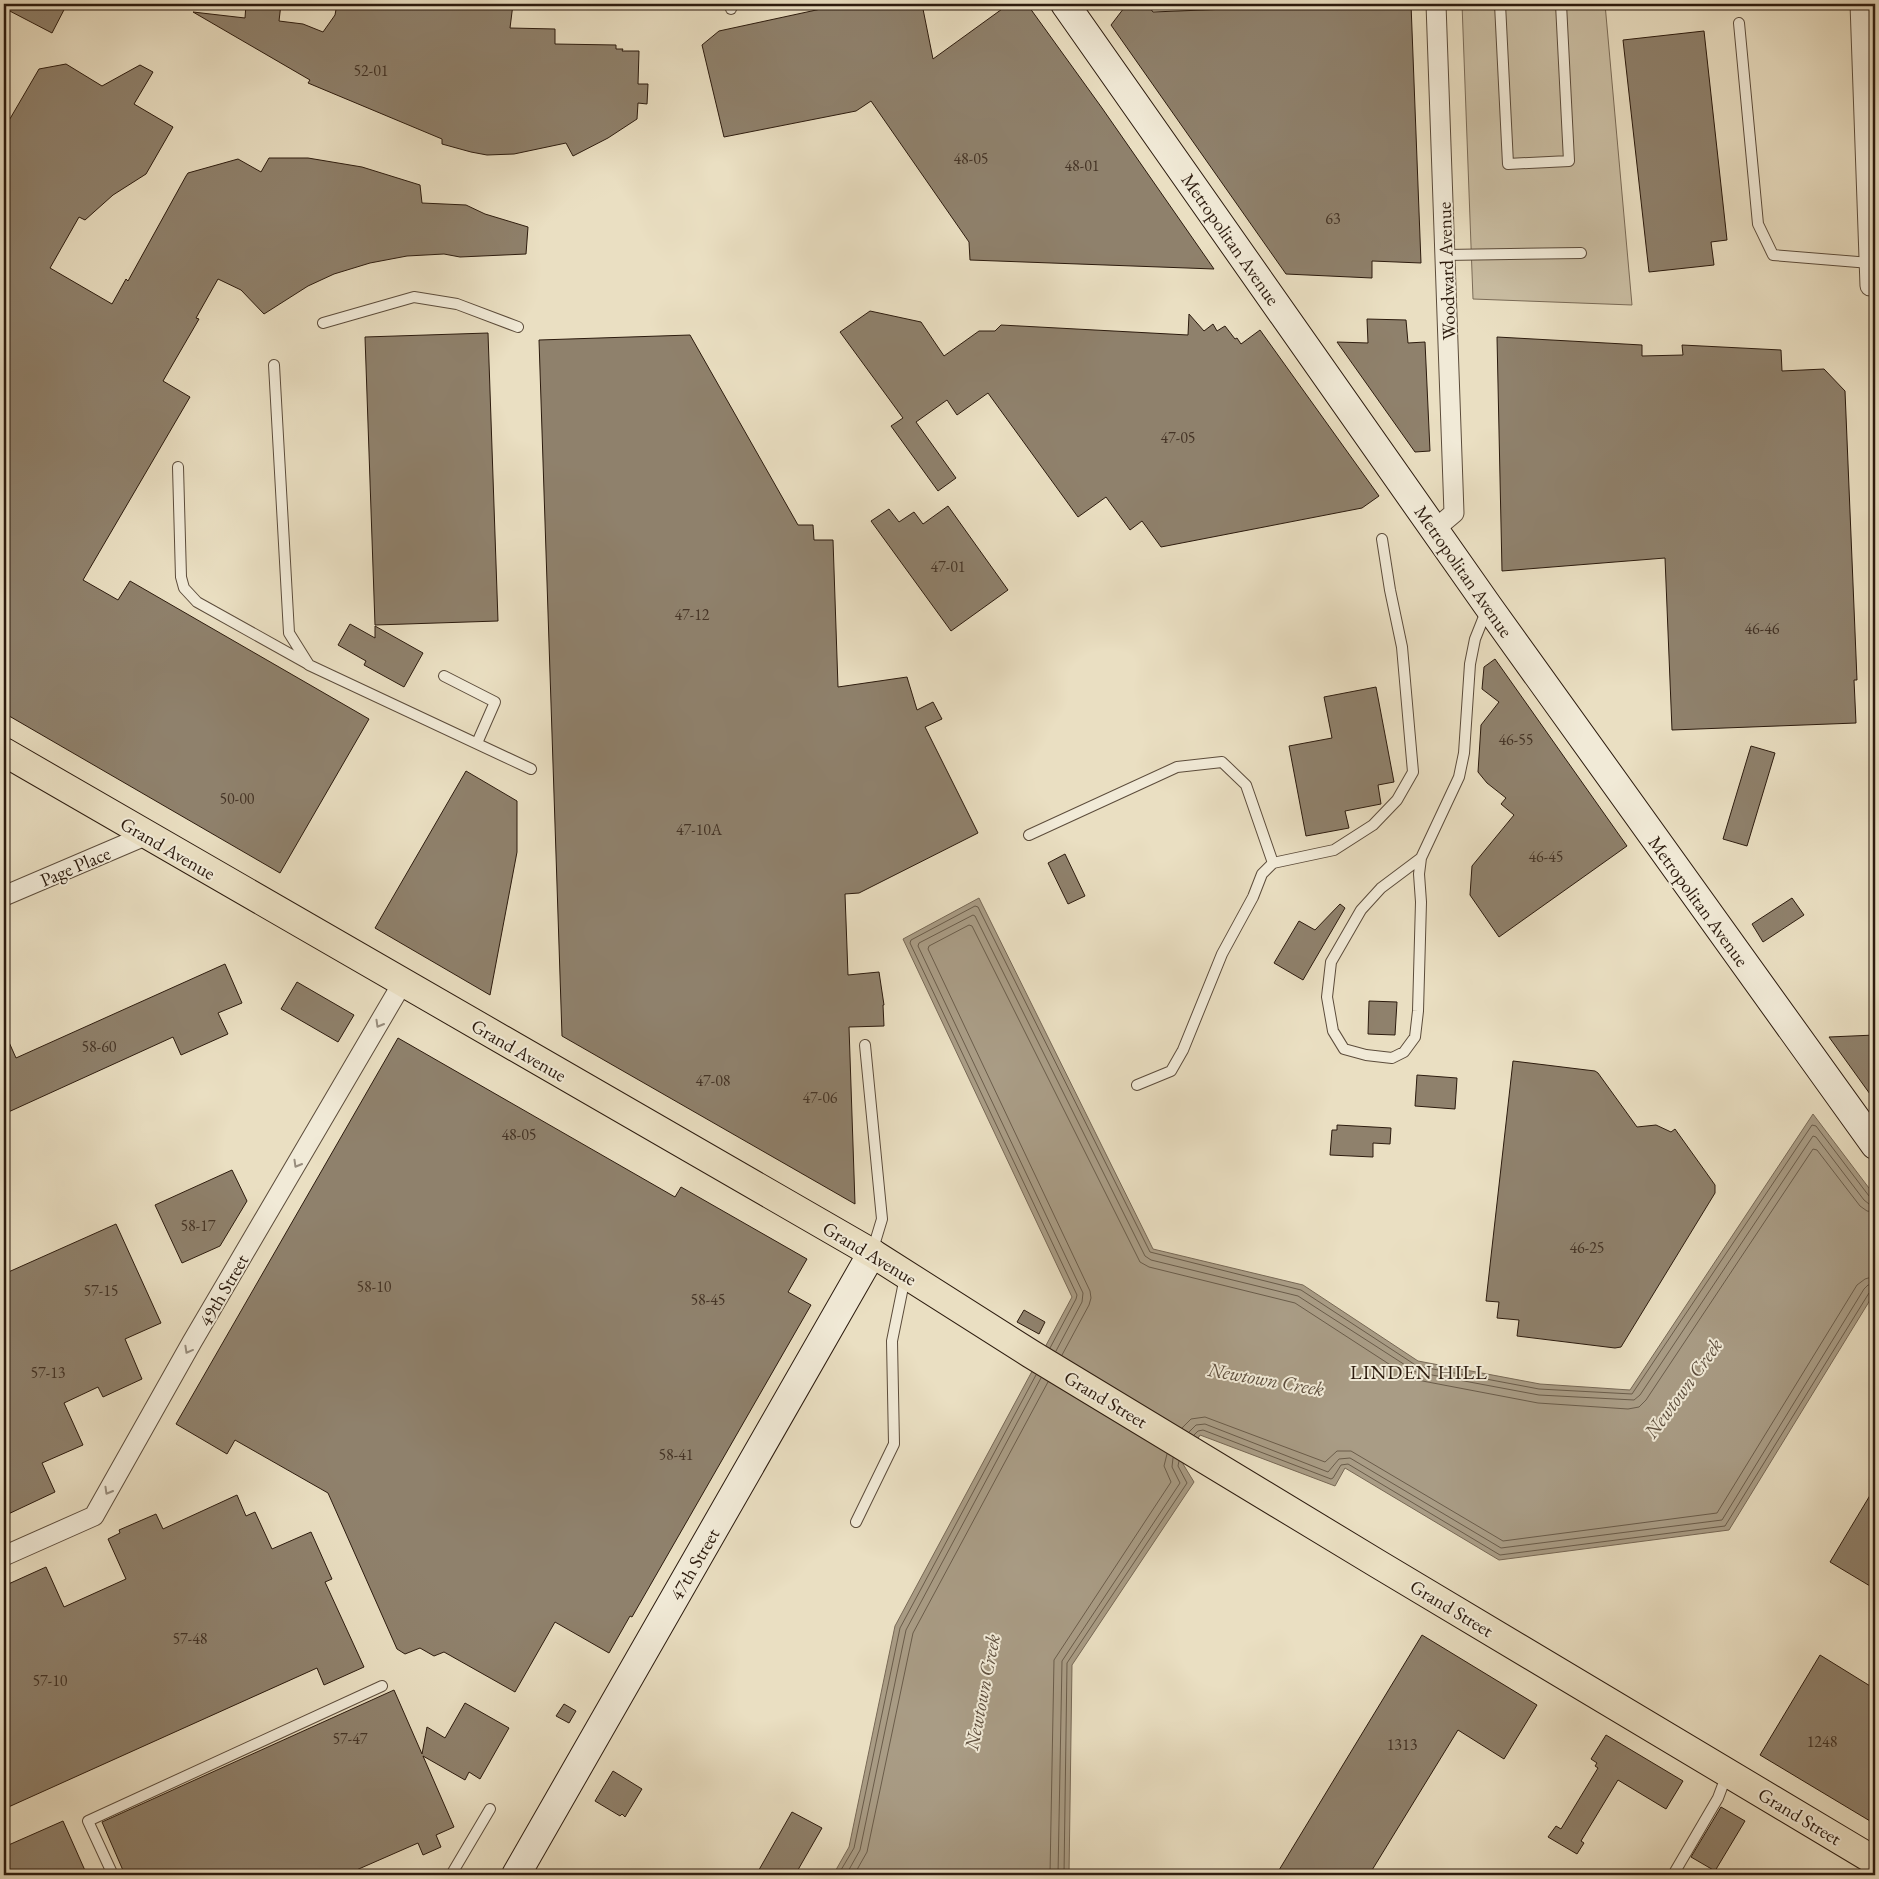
<svg xmlns="http://www.w3.org/2000/svg" width="1879" height="1879" viewBox="0 0 1879 1879" font-family="'EB Garamond',serif">
<rect width="100%" height="100%" fill="#eadfc2"/>
<filter id="stains"><feTurbulence type="fractalNoise" baseFrequency=".004" numOctaves="4"/><feColorMatrix values="0 0 0 0 .2 0 0 0 0 .09 0 0 0 0 .02 0 0 0 .5 -.17"/></filter>
<radialGradient id="worn" r=".72"><stop offset=".6" stop-color="#630" stop-opacity="0"/><stop offset="1" stop-color="#630" stop-opacity=".3"/></radialGradient>
<path fill="#cabea3" stroke="#7b6c58" d="M 1462,4 L 1605,4 L 1632,305 L 1473,299 Z"/>
<path fill="#a99c85" stroke="#776855" d="M 979,898 L 1153,1249 L 1303,1285 L 1418,1361 L 1540,1384 L 1630,1390 L 1813,1114 L 1875,1196 L 1875,1292 L 1729,1530 L 1499,1560 L 1345,1468 L 1335,1486 L 1200,1435 L 1183,1464 L 1194,1482 L 1072,1665 L 1069,1875 L 833,1875 L 849,1847 L 895,1626 L 1072,1297 L 903,939 Z"/>
<g fill="none" stroke-linecap="round" stroke-linejoin="round">
<g stroke="#6a5c4a" stroke-width="1">
<path d="M 1050,1348 L 1076,1299 L 1077,1295 L 910,943 L 911,940 L 975,906 L 978,907 L 1150,1252 L 1301,1290 L 1417,1366 L 1539,1389 L 1632,1394 L 1812,1125 L 1816,1126 L 1869,1196 L 1875,1198"/>
<path d="M 1056,1351 L 1082,1302 L 1083,1293 L 918,946 L 919,943 L 973,915 L 975,916 L 1145,1256 L 1151,1260 L 1298,1296 L 1416,1372 L 1539,1395 L 1634,1400 L 1640,1395 L 1813,1136 L 1816,1137 L 1864,1200 L 1869,1204 L 1875,1204"/>
<path d="M 1062,1355 L 1089,1305 L 1091,1298 L 1090,1291 L 928,949 L 929,946 L 969,925 L 972,926 L 1140,1262 L 1149,1267 L 1295,1303 L 1412,1379 L 1538,1403 L 1628,1409 L 1639,1407 L 1646,1400 L 1813,1149 L 1817,1150 L 1860,1206 L 1867,1211 L 1875,1212"/>
<path d="M 1182,1428 L 1191,1419 L 1205,1417 L 1325,1462 L 1337,1451 L 1351,1451 L 1503,1541 L 1717,1513 L 1857,1285 L 1865,1279 L 1875,1276"/>
<path d="M 1189,1432 L 1196,1425 L 1205,1424 L 1328,1472 L 1339,1459 L 1350,1458 L 1501,1548 L 1722,1520 L 1864,1289 L 1868,1285 L 1875,1284"/>
<path d="M 1194,1435 L 1198,1431 L 1203,1430 L 1331,1479 L 1333,1478 L 1341,1465 L 1348,1464 L 1500,1555 L 1725,1526 L 1869,1293 L 1875,1290"/>
<path d="M 838,1875 L 854,1848 L 900,1628 L 1036,1375"/>
<path d="M 846,1875 L 860,1850 L 906,1630 L 1041,1378"/>
<path d="M 854,1875 L 867,1852 L 913,1633 L 1048,1382"/>
<path d="M 1050,1875 L 1054,1660 L 1171,1482 L 1164,1466 L 1167,1454"/>
<path d="M 1058,1875 L 1062,1661 L 1180,1483 L 1172,1467 L 1173,1458"/>
<path d="M 1064,1875 L 1067,1663 L 1187,1483 L 1178,1466 L 1179,1461"/>
</g>
</g>
<g fill="#8f816c" stroke="#2c1b0e">
<path d="M 4,4 L 67,4 L 52,33 L 4,8 Z"/>
<path d="M 246,4 L 281,4 L 279,21 L 303,24 L 323,32 L 335,15 L 337,4 L 513,4 L 510,28 L 555,29 L 555,44 L 616,45 L 616,49 L 623,49 L 622,51 L 639,51 L 638,84 L 648,84 L 647,104 L 638,103 L 637,119 L 608,138 L 573,156 L 566,143 L 514,154 L 487,155 L 471,152 L 442,144 L 442,139 L 308,83 L 310,80 L 193,12 L 245,18 Z"/>
<path d="M 844,4 L 922,4 L 933,59 L 1009,4 L 1027,4 L 1102,108 L 1214,269 L 970,260 L 969,242 L 871,101 L 856,111 L 724,137 L 702,45 L 719,31 Z"/>
<path d="M 1127,4 L 1147,4 L 1153,12 L 1352,4 L 1411,4 L 1421,263 L 1372,261 L 1372,278 L 1286,274 L 1111,25 Z"/>
<path d="M 1704,31 L 1727,240 L 1711,242 L 1714,265 L 1649,272 L 1623,40 Z"/>
<path d="M 66,64 L 102,86 L 140,65 L 153,72 L 134,104 L 173,127 L 146,174 L 113,195 L 85,220 L 79,217 L 50,268 L 112,304 L 126,279 L 128,281 L 186,176 L 188,173 L 238,159 L 261,172 L 269,158 L 308,158 L 362,167 L 420,185 L 422,203 L 466,205 L 485,214 L 528,227 L 526,254 L 460,257 L 444,254 L 407,256 L 370,263 L 334,274 L 308,286 L 264,314 L 241,290 L 218,279 L 196,318 L 199,319 L 163,381 L 190,397 L 83,580 L 118,600 L 130,581 L 369,719 L 280,873 L 4,713 L 4,129 L 39,69 Z"/>
<path d="M 870,311 L 921,322 L 944,356 L 979,331 L 995,331 L 1001,325 L 1188,335 L 1189,314 L 1204,331 L 1213,324 L 1217,331 L 1225,326 L 1235,339 L 1237,338 L 1241,344 L 1260,330 L 1379,496 L 1362,508 L 1161,547 L 1142,521 L 1130,530 L 1106,497 L 1078,517 L 988,393 L 957,415 L 947,400 L 916,422 L 956,478 L 938,491 L 891,426 L 903,418 L 840,332 Z"/>
<path d="M 1367,319 L 1406,320 L 1408,343 L 1425,342 L 1430,451 L 1415,452 L 1337,342 L 1368,343 Z"/>
<path d="M 488,333 L 498,621 L 375,625 L 365,337 Z"/>
<path d="M 690,335 L 798,525 L 813,525 L 814,540 L 833,540 L 838,687 L 907,677 L 917,710 L 933,702 L 942,719 L 925,727 L 978,833 L 859,893 L 845,894 L 848,975 L 879,972 L 884,1005 L 883,1005 L 884,1026 L 849,1027 L 855,1204 L 562,1036 L 539,340 Z"/>
<path d="M 1497,337 L 1642,345 L 1642,356 L 1683,355 L 1682,345 L 1781,350 L 1782,371 L 1824,369 L 1845,391 L 1857,680 L 1854,680 L 1856,723 L 1672,730 L 1665,558 L 1502,571 Z"/>
<path d="M 948,506 L 1008,590 L 951,631 L 871,521 L 889,509 L 899,522 L 914,512 L 923,524 Z"/>
<path d="M 350,624 L 375,638 L 375,626 L 423,653 L 404,687 L 364,665 L 366,661 L 338,645 Z"/>
<path d="M 1495,659 L 1627,846 L 1499,937 L 1470,895 L 1472,866 L 1514,815 L 1501,804 L 1506,798 L 1487,783 L 1478,772 L 1481,725 L 1499,702 L 1482,689 L 1484,667 Z"/>
<path d="M 1376,687 L 1394,782 L 1378,785 L 1381,804 L 1345,811 L 1349,828 L 1306,836 L 1289,746 L 1332,738 L 1324,697 Z"/>
<path d="M 1751,746 L 1775,753 L 1747,846 L 1723,839 Z"/>
<path d="M 466,771 L 517,801 L 517,852 L 490,995 L 375,928 Z"/>
<path d="M 1065,854 L 1085,896 L 1068,904 L 1048,863 Z"/>
<path d="M 1792,898 L 1804,915 L 1763,942 L 1752,924 Z"/>
<path d="M 1340,904 L 1345,908 L 1303,980 L 1274,963 L 1299,921 L 1315,930 Z"/>
<path d="M 225,964 L 242,1003 L 218,1013 L 228,1034 L 181,1055 L 173,1037 L 4,1114 L 4,1031 L 16,1058 Z"/>
<path d="M 297,982 L 354,1015 L 338,1042 L 281,1009 Z"/>
<path d="M 1369,1001 L 1397,1002 L 1395,1035 L 1368,1034 Z"/>
<path d="M 1875,1035 L 1875,1101 L 1829,1037 Z"/>
<path d="M 398,1038 L 675,1197 L 681,1187 L 807,1259 L 788,1292 L 811,1305 L 632,1617 L 630,1616 L 609,1653 L 555,1622 L 515,1692 L 444,1652 L 434,1656 L 420,1648 L 405,1654 L 397,1649 L 328,1493 L 235,1440 L 227,1454 L 176,1424 Z"/>
<path d="M 1513,1061 L 1595,1071 L 1598,1073 L 1637,1127 L 1656,1125 L 1671,1132 L 1675,1129 L 1715,1185 L 1715,1193 L 1621,1347 L 1615,1348 L 1517,1336 L 1519,1320 L 1497,1318 L 1499,1302 L 1486,1301 Z"/>
<path d="M 1417,1075 L 1457,1078 L 1455,1109 L 1415,1106 Z"/>
<path d="M 1337,1125 L 1391,1128 L 1390,1144 L 1373,1143 L 1373,1157 L 1330,1155 L 1332,1130 L 1337,1130 Z"/>
<path d="M 232,1170 L 247,1201 L 220,1246 L 182,1263 L 155,1205 Z"/>
<path d="M 116,1224 L 161,1323 L 125,1339 L 142,1379 L 103,1397 L 98,1387 L 64,1403 L 83,1445 L 42,1463 L 55,1492 L 4,1516 L 4,1274 Z"/>
<path d="M 1024,1310 L 1045,1322 L 1039,1334 L 1017,1322 Z"/>
<path d="M 1875,1487 L 1875,1589 L 1830,1562 Z"/>
<path d="M 237,1495 L 246,1516 L 255,1512 L 272,1549 L 311,1532 L 332,1579 L 325,1582 L 364,1667 L 324,1685 L 317,1668 L 4,1809 L 4,1586 L 46,1567 L 64,1607 L 126,1579 L 108,1539 L 120,1533 L 119,1530 L 156,1514 L 163,1529 Z"/>
<path d="M 1422,1635 L 1537,1705 L 1504,1759 L 1458,1730 L 1369,1875 L 1276,1875 Z"/>
<path d="M 1820,1655 L 1875,1689 L 1875,1824 L 1760,1755 Z"/>
<path d="M 394,1690 L 422,1754 L 427,1727 L 445,1738 L 465,1703 L 509,1728 L 480,1779 L 469,1772 L 465,1780 L 423,1756 L 454,1827 L 436,1835 L 441,1847 L 423,1855 L 418,1843 L 345,1875 L 125,1875 L 102,1822 Z"/>
<path d="M 564,1704 L 576,1711 L 569,1723 L 556,1716 Z"/>
<path d="M 1606,1735 L 1683,1781 L 1666,1809 L 1618,1780 L 1581,1841 L 1584,1843 L 1577,1854 L 1548,1837 L 1556,1826 L 1561,1829 L 1598,1768 L 1595,1766 L 1597,1763 L 1591,1759 Z"/>
<path d="M 613,1771 L 642,1789 L 625,1817 L 622,1814 L 620,1816 L 595,1801 Z"/>
<path d="M 1721,1807 L 1745,1821 L 1715,1871 L 1691,1857 Z"/>
<path d="M 792,1812 L 822,1828 L 795,1875 L 756,1875 Z"/>
<path d="M 63,1821 L 87,1875 L 4,1875 L 4,1847 Z"/>
</g>
<g fill="none" stroke-linecap="round" stroke-linejoin="round">
<g stroke="#5c4c3b" stroke-width="12">
<g id="service">
<path d="M 731,4 L 731,9"/>
<path d="M 1500,4 L 1508,164 L 1569,161 L 1561,4"/>
<path d="M 1739,23 L 1758,224 L 1773,255 L 1870,263"/>
<path d="M 1445,255 L 1581,253"/>
<path d="M 323,323 L 414,297 L 457,304 L 518,327"/>
<path d="M 274,365 L 289,633 L 309,665 L 531,769"/>
<path d="M 178,467 L 181,577 L 184,588 L 197,602 L 308,664"/>
<path d="M 444,676 L 495,702 L 477,743"/>
<path d="M 1029,835 L 1177,767 L 1222,762 L 1246,785 L 1273,863"/>
<path d="M 1421,858 L 1381,888 L 1361,910 L 1331,962 L 1327,997 L 1333,1031 L 1344,1049 L 1366,1055 L 1392,1058 L 1404,1052 L 1415,1037 L 1418,1011 L 1421,902 L 1419,874 L 1421,858 L 1459,777 L 1464,753 L 1470,664 L 1475,639 L 1487,609"/>
<path d="M 865,1045 L 882,1219 L 872,1252"/>
<path d="M 1137,1085 L 1171,1071 L 1183,1050 L 1222,954 L 1253,897 L 1262,874 L 1273,863 L 1334,850 L 1373,825 L 1397,800 L 1413,772 L 1402,647 L 1390,590 L 1382,539"/>
<path d="M 856,1522 L 894,1444 L 892,1341 L 905,1277"/>
<path d="M 113,1875 L 88,1821 L 382,1686"/>
<path d="M 451,1875 L 490,1809"/>
<path d="M 1673,1875 L 1718,1798 L 1727,1774"/>
</g>
</g>
<g stroke="#5c4c3b" stroke-width="21">
<g id="minor">
<path d="M 1860,4 L 1870,286"/>
<path d="M 1435,529 L 1454,513 L 1436,4"/>
<path d="M 4,896 L 147,835"/>
<path d="M 4,1556 L 94,1516 L 192,1342 L 403,982"/>
</g>
</g>
<g stroke="#2c1b0e" stroke-width="30">
<g id="secondary">
<path d="M 1065,4 L 1488,606 L 1875,1145"/>
<path d="M 516,1875 L 872,1253"/>
</g>
</g>
<g stroke="#2c1b0e" stroke-width="30">
<path id="primary" d="M 4,752 L 872,1253 L 1031,1354 L 1378,1564 L 1875,1861"/>
</g>
<use href="#service" stroke="#f1ead7" stroke-width="10"/>
<use href="#minor" stroke="#f1ead7" stroke-width="19"/>
<use href="#secondary" stroke="#f1ead7" stroke-width="28"/>
<use href="#primary" stroke="#eadfc2" stroke-width="28"/>
</g>
<defs><path id="oneway-chevron" d="M-2-3.5L2.5 0L-2 3.5" fill="none" stroke-width="1.6" stroke-linecap="round" stroke-linejoin="round" transform="scale(1.25)"/></defs>
<g stroke="#988d7d">
<use href="#oneway-chevron" transform="translate(379 1024) rotate(120)"/>
<use href="#oneway-chevron" transform="translate(297 1164) rotate(120)"/>
<use href="#oneway-chevron" transform="translate(188 1350) rotate(119)"/>
<use href="#oneway-chevron" transform="translate(108 1491) rotate(120)"/>
</g>
<g text-anchor="middle" stroke-width="4" stroke-linejoin="round" paint-order="stroke">
<g font-size="16" fill="#453426">
<text x="371" y="76">52-01</text>
<text x="971" y="164">48-05</text>
<text x="1082" y="171">48-01</text>
<text x="1333" y="224">63</text>
<text x="1178" y="443">47-05</text>
<text x="948" y="572">47-01</text>
<text x="692" y="620">47-12</text>
<text x="1762" y="634">46-46</text>
<text x="1516" y="745">46-55</text>
<text x="237" y="804">50-00</text>
<text x="699" y="835">47-10A</text>
<text x="1546" y="862">46-45</text>
<text x="99" y="1052">58-60</text>
<text x="713" y="1086">47-08</text>
<text x="820" y="1103">47-06</text>
<text x="519" y="1140">48-05</text>
<text x="198" y="1231">58-17</text>
<text x="1587" y="1253">46-25</text>
<text x="374" y="1292">58-10</text>
<text x="101" y="1296">57-15</text>
<text x="708" y="1305">58-45</text>
<text x="48" y="1378">57-13</text>
<text x="676" y="1460">58-41</text>
<text x="190" y="1644">57-48</text>
<text x="50" y="1686">57-10</text>
<text x="350" y="1744">57-47</text>
<text x="1822" y="1747">1248</text>
<text x="1402" y="1750">1313</text>
</g>
<g font-size="19" fill="#2c1b0e" stroke="#f1ead7">
<text transform="translate(1231 239) rotate(55)" y="7">Metropolitan Avenue</text>
<text transform="translate(1446 271) rotate(-92)" y="7">Woodward Avenue</text>
<text transform="translate(1464 571) rotate(55)" y="7">Metropolitan Avenue</text>
<text transform="translate(168 848) rotate(30)" y="7">Grand Avenue</text>
<text transform="translate(75 866) rotate(-23)" y="7">Page Place</text>
<text transform="translate(1699 901) rotate(54)" y="7">Metropolitan Avenue</text>
<text transform="translate(519 1050) rotate(30)" y="7">Grand Avenue</text>
<text transform="translate(870 1253) rotate(31)" y="7">Grand Avenue</text>
<text transform="translate(223 1290) rotate(-60)" y="7">49th Street</text>
<text transform="translate(1106 1399) rotate(31)" y="7">Grand Street</text>
<text transform="translate(694 1564) rotate(-60)" y="7">47th Street</text>
<text transform="translate(1452 1608) rotate(31)" y="7">Grand Street</text>
<text transform="translate(1800 1816) rotate(31)" y="7">Grand Street</text>
</g>
<g font-size="20" letter-spacing="1" fill="#2c1b0e" stroke="#f1ead7">
<text x="1419" y="1379">LINDEN HILL</text>
</g>
<g font-size="20" font-style="italic" fill="#5e4f3e" stroke="#f1ead7">
<text transform="translate(1266 1379) rotate(10)" y="7">Newtown Creek</text>
<text transform="translate(1683 1388) rotate(-54)" y="7">Newtown Creek</text>
<text transform="translate(982 1692) rotate(-79)" y="7">Newtown Creek</text>
</g>
</g>
<rect width="1879" height="1879" fill="none" stroke="#eadfc2" stroke-width="20"/>
<rect x="5" y="5" width="1869" height="1869" fill="none" stroke="#2c1b0e" stroke-width="2.5"/>
<rect x="10" y="10" width="1859" height="1859" fill="none" stroke="#2c1b0e"/>
<rect width="100%" height="100%" filter="url(#stains)"/>
<rect width="100%" height="100%" fill="url(#worn)"/>
</svg>
